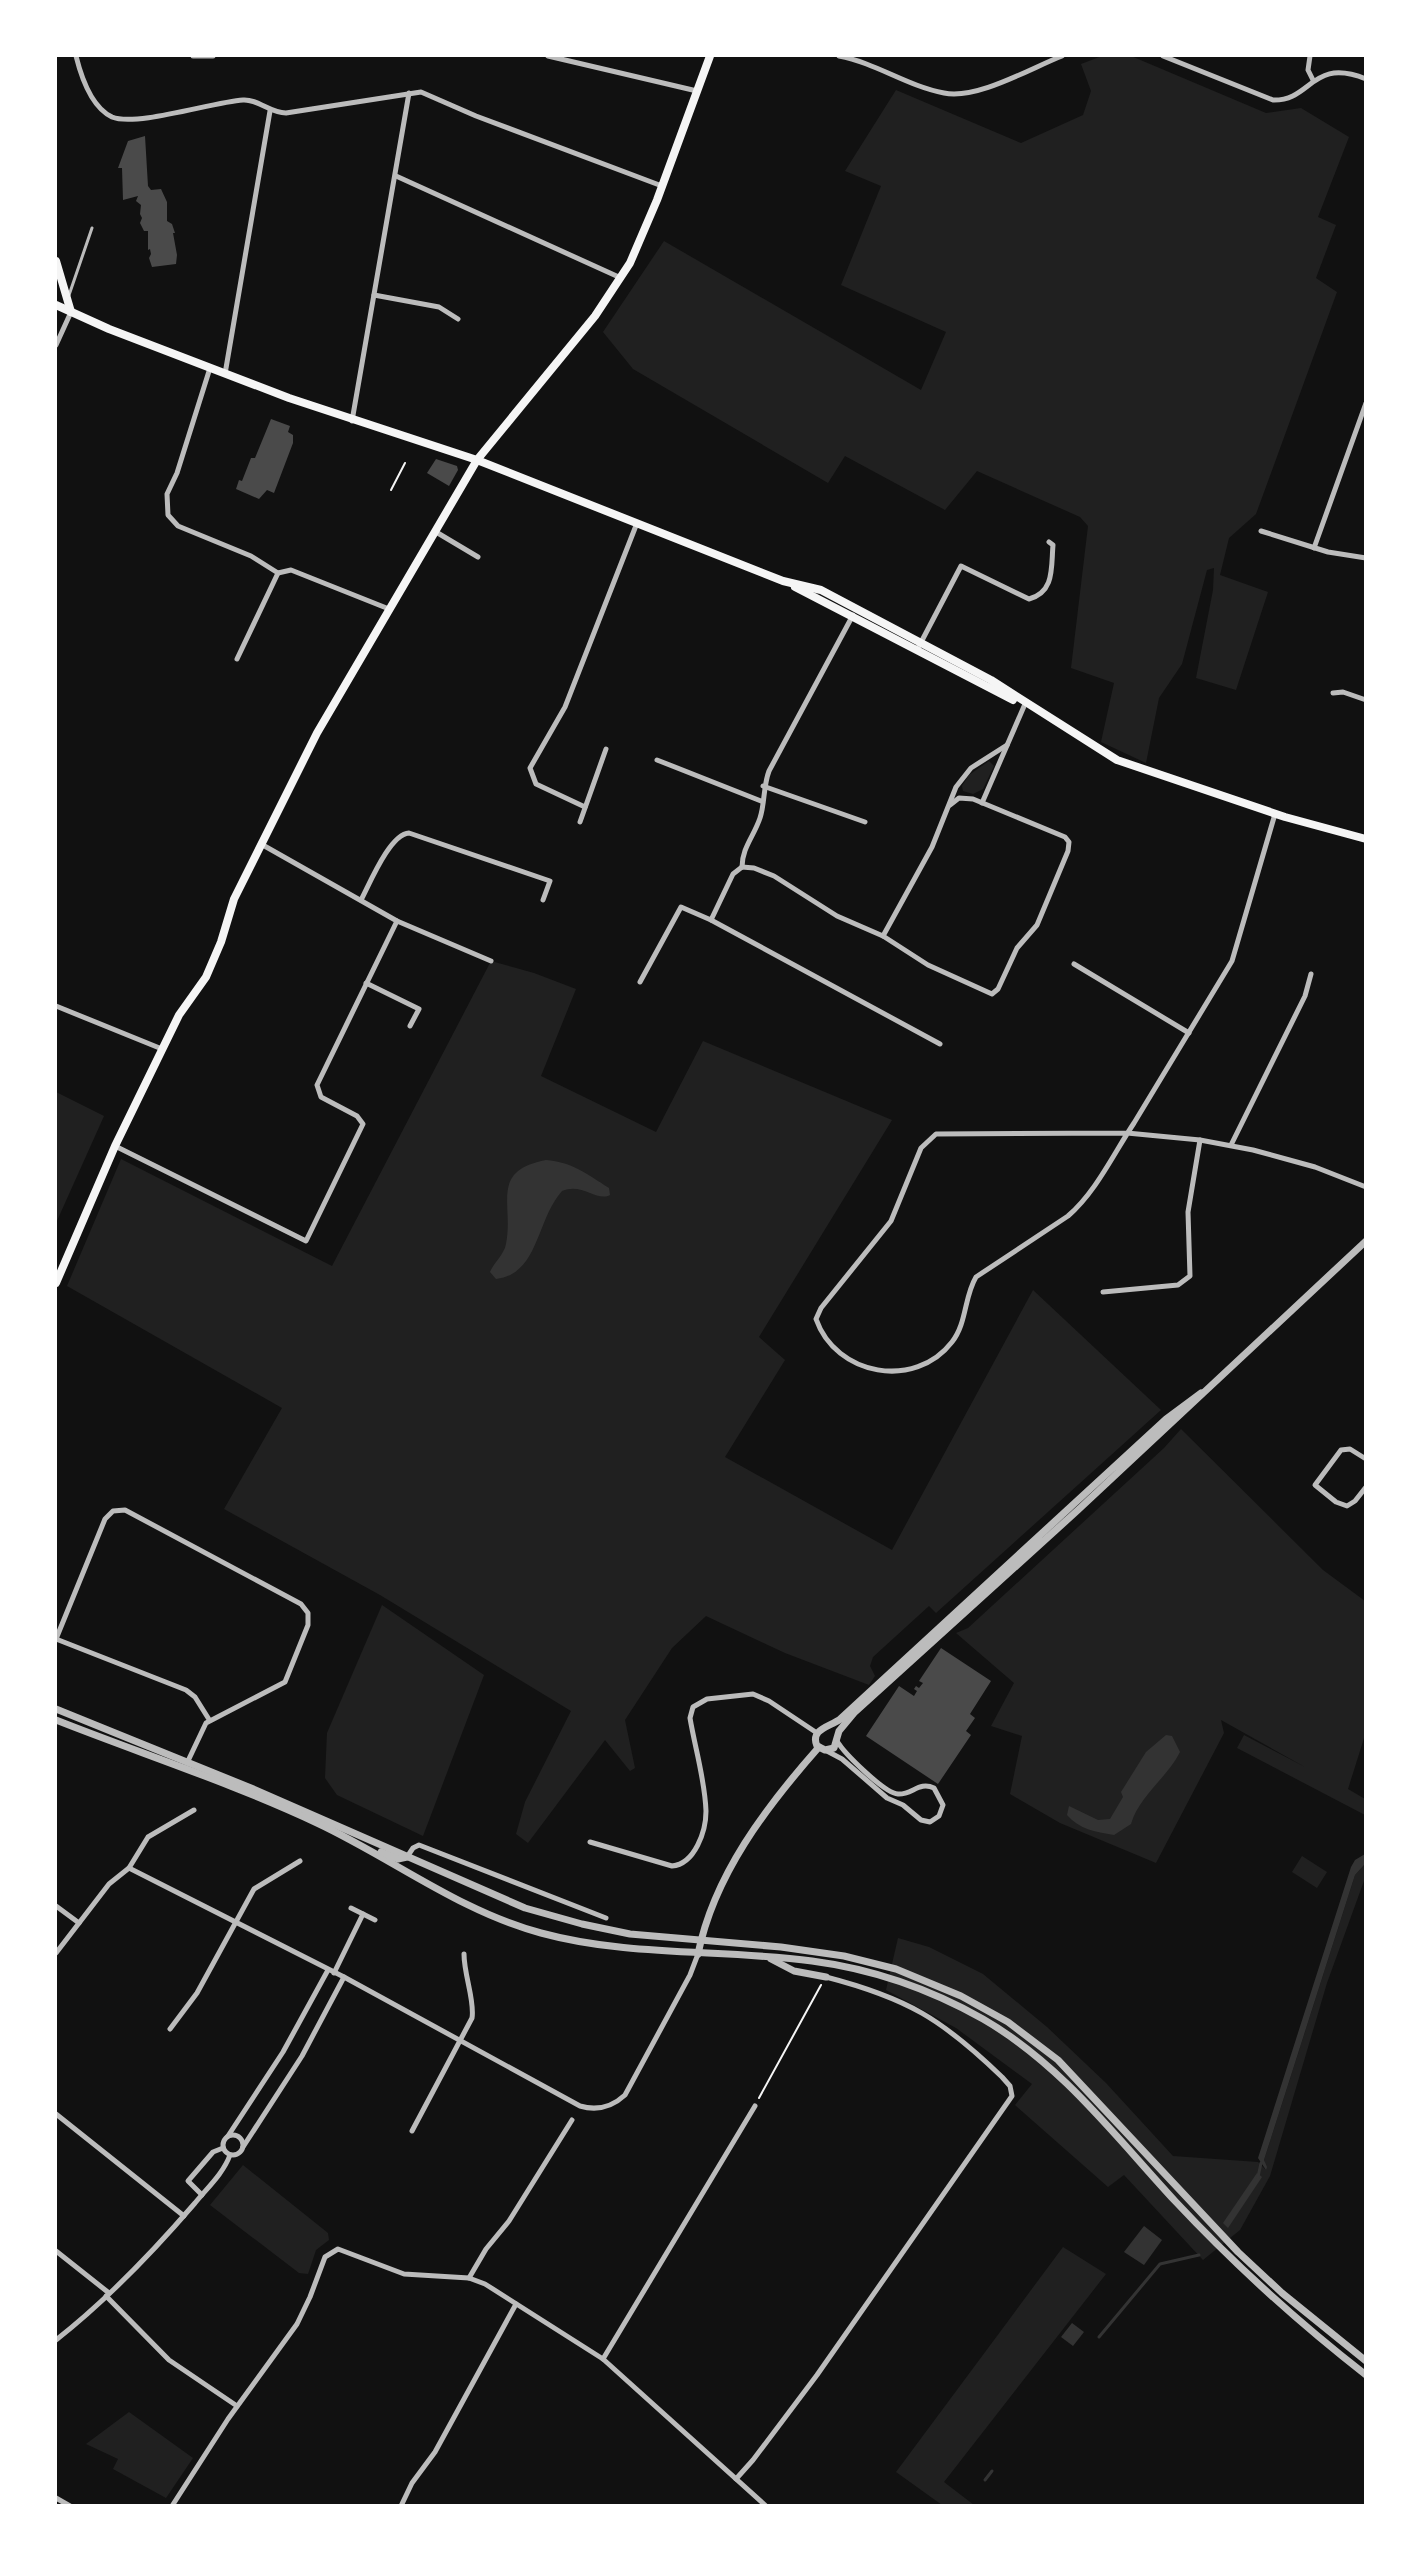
<svg xmlns="http://www.w3.org/2000/svg" width="1421" height="2561" viewBox="0 0 1421 2561" font-family="Raleway,sans-serif">
<rect width="100%" height="100%" fill="#111"/>
<g fill="#202020">
<path d="M 1102,56 L 1131,56 L 1266,113 L 1301,108 L 1349,137 L 1318,217 L 1336,225 L 1316,278 L 1337,292 L 1256,514 L 1229,538 L 1220,575 L 1268,592 L 1236,690 L 1196,678 L 1213,590 L 1214,568 L 1207,570 L 1182,664 L 1159,698 L 1146,763 L 1101,742 L 1114,683 L 1071,668 L 1088,526 L 1080,517 L 977,471 L 945,510 L 845,456 L 828,483 L 633,369 L 603,332 L 664,241 L 921,390 L 946,332 L 841,285 L 881,186 L 845,171 L 896,90 L 1021,143 L 1083,115 L 1091,91 L 1081,64 Z"/>
<path d="M 989,761 L 994,766 L 983,789 L 973,794 L 963,791 L 962,786 L 969,775 Z"/>
<path d="M 491,961 L 534,973 L 576,989 L 541,1076 L 656,1132 L 703,1041 L 892,1120 L 759,1337 L 785,1360 L 725,1457 L 892,1550 L 1033,1290 L 1161,1410 L 936,1613 L 929,1606 L 873,1657 L 870,1666 L 875,1676 L 869,1685 L 785,1653 L 706,1616 L 672,1648 L 625,1720 L 635,1768 L 630,1771 L 605,1740 L 528,1843 L 516,1834 L 525,1802 L 571,1711 L 380,1595 L 224,1509 L 282,1408 L 67,1286 L 121,1159 L 332,1266 Z"/>
<path d="M 56,1092 L 104,1116 L 56,1223 Z"/>
<path d="M 1181,1429 L 1323,1570 L 1365,1601 L 1365,1735 L 1348,1789 L 1365,1799 L 1365,1815 L 1237,1748 L 1244,1735 L 1305,1767 L 1221,1720 L 1224,1733 L 1156,1863 L 1060,1823 L 1010,1794 L 1022,1736 L 991,1726 L 1014,1683 L 956,1633 L 968,1628 L 1164,1448 Z"/>
<path d="M 382,1605 L 484,1675 L 423,1836 L 337,1795 L 325,1778 L 327,1733 Z"/>
<path d="M 1302,1856 L 1327,1872 L 1317,1888 L 1292,1872 Z"/>
<path d="M 1365,1864 L 1365,1878 L 1327,1983 L 1270,2176 L 1240,2230 L 1203,2260 L 1124,2175 L 1108,2187 L 1015,2105 L 1032,2084 L 956,2028 L 886,1990 L 898,1938 L 929,1947 L 983,1974 L 1047,2027 L 1106,2083 L 1173,2156 L 1258,2162 L 1266,2170 L 1264,2160 L 1355,1875 Z"/>
<path d="M 243,2165 L 328,2233 L 329,2240 L 316,2250 L 308,2274 L 299,2273 L 210,2205 Z"/>
<path d="M 1063,2247 L 1106,2274 L 944,2482 L 974,2505 L 942,2505 L 896,2472 Z"/>
<path d="M 129,2412 L 193,2458 L 166,2498 L 113,2469 L 118,2459 L 86,2444 Z"/>
</g>
<g fill="#333">
<path d="M 546,1160 C 572,1162 587,1174 609,1188 L 610,1195 C 597,1202 582,1182 562,1191 C 536,1220 539,1274 496,1279 L 490,1272 C 494,1262 504,1255 506,1244 C 514,1204 489,1171 546,1160 Z"/>
<path d="M 1166,1735 L 1172,1736 L 1180,1752 C 1167,1778 1139,1796 1131,1824 L 1114,1835 C 1095,1832 1079,1829 1067,1815 L 1069,1806 L 1098,1820 L 1110,1819 L 1123,1797 L 1121,1792 L 1146,1752 Z"/>
<path d="M 1365,1854 L 1365,1864 L 1355,1875 L 1264,2160 L 1267,2167 L 1266,2170 L 1258,2158 L 1351,1867 L 1355,1860 Z"/>
<path d="M 1257,2173 L 1262,2177 L 1228,2228 L 1223,2223 Z"/>
<path d="M 1144,2226 L 1162,2240 L 1144,2265 L 1124,2252 Z"/>
<path d="M 1072,2323 L 1084,2332 L 1073,2346 L 1061,2337 Z"/>
</g>
<g fill="none" stroke-linecap="round" stroke-linejoin="round">
<g stroke="#333" stroke-width="3">
<path d="M 1258,2177 L 1261,2163"/>
<path d="M 1099,2337 L 1160,2264 L 1199,2255"/>
<path d="M 985,2480 L 992,2471"/>
</g>
</g>
<g fill="#4a4a4a">
<path d="M 145,136 L 148,186 L 151,190 L 161,189 L 167,202 L 167,221 L 172,224 L 175,233 L 173,233 L 177,255 L 176,264 L 152,267 L 149,258 L 151,254 L 150,249 L 148,250 L 148,231 L 144,231 L 140,223 L 142,218 L 140,214 L 141,205 L 136,201 L 138,196 L 123,200 L 122,168 L 118,168 L 128,141 Z"/>
<path d="M 271,419 L 290,426 L 288,432 L 293,435 L 293,443 L 274,493 L 267,490 L 259,499 L 236,489 L 239,480 L 242,481 L 251,458 L 255,458 Z"/>
<path d="M 436,459 L 457,466 L 458,470 L 449,486 L 427,473 Z"/>
<path d="M 941,1648 L 991,1681 L 970,1714 L 975,1718 L 966,1731 L 971,1735 L 938,1784 L 866,1736 L 899,1686 L 914,1696 L 917,1691 L 914,1689 L 916,1686 L 919,1688 L 923,1683 L 919,1681 Z"/>
</g>
<g fill="none" stroke-linecap="round" stroke-linejoin="round">
<g stroke="#f5f5f5" stroke-width="2">
<path d="M 391,490 L 405,463"/>
<path d="M 759,2098 L 821,1985"/>
</g>
<path stroke="#bcbcbc" stroke-width="3" d="M 68,298 L 92,228"/>
<g stroke="#bcbcbc" stroke-width="5">
<path d="M 76,56 C 81,76 91,107 112,117 C 136,127 213,102 243,100 C 258,99 270,113 286,113 L 421,92 L 476,116 L 662,186"/>
<path d="M 193,56 L 213,56"/>
<path d="M 548,56 L 697,91"/>
<path d="M 839,56 C 876,63 907,86 944,93 C 977,100 1031,68 1062,56"/>
<path d="M 1163,56 L 1273,100 C 1312,101 1311,57 1366,79"/>
<path d="M 1310,56 L 1308,70 L 1313,80"/>
<path d="M 396,176 L 621,278"/>
<path d="M 374,295 L 439,307 L 458,319"/>
<path d="M 56,345 L 71,312"/>
<path d="M 210,368 L 177,473 L 167,494 L 168,515 L 178,526 L 251,556 L 278,573 L 291,570 L 389,609"/>
<path d="M 225,374 L 270,111"/>
<path d="M 352,421 L 409,93"/>
<path d="M 1261,531 L 1328,552 L 1366,558"/>
<path d="M 436,532 L 478,557"/>
<path d="M 1314,548 L 1366,403"/>
<path d="M 917,650 L 961,566 L 1029,599 C 1055,592 1051,567 1053,545 L 1049,542"/>
<path d="M 237,659 L 278,573"/>
<path d="M 1333,693 L 1343,692 L 1366,700"/>
<path d="M 657,760 L 761,801"/>
<path d="M 763,786 L 865,822"/>
<path d="M 982,803 L 1025,704"/>
<path d="M 585,807 L 536,784 L 530,768 L 565,707 L 637,523"/>
<path d="M 1275,814 L 1232,961 L 1134,1123 C 1114,1153 1096,1192 1068,1216 L 976,1277 C 964,1297 967,1323 952,1342 C 915,1390 836,1376 816,1319 L 821,1308 L 891,1221 L 921,1148 L 936,1134 L 1127,1133 L 1200,1140 L 1253,1150 L 1315,1167 L 1366,1187"/>
<path d="M 580,822 L 606,749"/>
<path d="M 261,844 L 397,921 L 491,961"/>
<path d="M 742,867 L 754,868 L 774,876 L 837,916 L 883,936 L 928,965 L 992,994 L 998,989 L 1017,948 L 1037,925 L 1068,851 L 1069,842 L 1065,837 L 973,799 L 959,798 L 950,805"/>
<path d="M 742,867 C 742,848 754,836 760,818 C 765,803 763,787 769,771 L 853,615"/>
<path d="M 361,900 C 370,883 390,834 409,833 L 550,881 L 543,900"/>
<path d="M 711,920 L 940,1044"/>
<path d="M 883,936 L 932,847 L 956,787 L 971,768 L 1007,745"/>
<path d="M 1074,964 L 1189,1033"/>
<path d="M 640,982 L 681,907 L 711,920 L 733,874 L 742,867"/>
<path d="M 366,983 L 419,1009 L 410,1026"/>
<path d="M 56,1006 L 162,1049"/>
<path d="M 1231,1145 L 1305,996 L 1311,974"/>
<path d="M 115,1146 L 306,1241 L 363,1124 L 357,1116 L 321,1097 L 317,1085 L 397,921"/>
<path d="M 1103,1292 L 1178,1285 L 1190,1276 L 1188,1212 L 1200,1140"/>
<path d="M 1366,1459 L 1350,1449 L 1341,1450 L 1315,1485 L 1336,1502 L 1347,1506 L 1355,1501 L 1366,1487"/>
<path d="M 825,1750 L 842,1759 L 887,1798 L 903,1805 L 921,1820 L 930,1822 L 939,1816 L 943,1805 L 934,1788 C 919,1781 912,1795 898,1794 C 884,1793 844,1753 837,1741"/>
<path d="M 187,1763 L 206,1723 L 285,1682 L 308,1625 L 308,1613 L 301,1604 L 125,1510 L 113,1511 L 105,1519 L 56,1639 L 186,1690 L 195,1697 L 210,1721"/>
<path d="M 590,1842 L 672,1866 C 695,1864 706,1831 706,1811 C 705,1780 695,1748 690,1718 L 693,1707 L 707,1699 L 753,1694 L 769,1701 L 817,1733"/>
<path d="M 407,1857 L 413,1848 L 419,1845 L 606,1918"/>
<path d="M 129,1868 L 148,1837 L 194,1810"/>
<path d="M 56,1906 L 79,1923"/>
<path d="M 351,1908 L 375,1920"/>
<path d="M 56,1953 L 109,1884 L 129,1868 L 344,1977 L 580,2106 C 597,2111 612,2107 625,2095 L 690,1975 L 698,1954"/>
<path d="M 334,1973 L 363,1914"/>
<path d="M 170,2029 L 197,1993 L 254,1889 L 300,1861"/>
<path d="M 56,2114 L 184,2216"/>
<path d="M 412,2131 L 472,2018 C 475,2001 464,1975 464,1954"/>
<circle cx="233" cy="2145" r="10"/>
<path d="M 228,2136 L 283,2052 L 328,1970"/>
<path d="M 243,2147 L 302,2056 L 344,1977"/>
<path d="M 202,2195 L 188,2181 L 213,2152 L 223,2148"/>
<path d="M 56,2251 L 109,2293"/>
<path d="M 469,2278 L 486,2249 L 509,2221 L 572,2120"/>
<path d="M 106,2296 L 169,2360 L 237,2406"/>
<path d="M 56,2340 C 107,2300 152,2253 195,2203 C 207,2188 223,2174 230,2155"/>
<path d="M 603,2359 L 755,2106"/>
<path d="M 736,2479 L 753,2460 L 817,2375 L 1012,2096 L 1010,2086 L 1002,2077 C 942,2019 907,1998 826,1977"/>
<path d="M 56,2498 L 70,2506"/>
<path d="M 172,2506 L 228,2419 L 297,2324 L 310,2297 L 325,2257 L 338,2249 L 404,2274 L 469,2278 L 485,2284 L 603,2359 L 766,2506"/>
<path d="M 401,2506 L 412,2483 L 435,2452 L 516,2304"/>
</g>
<g stroke="#bcbcbc" stroke-width="7">
<path d="M 1201,1393 L 1166,1419 L 839,1720 C 828,1727 810,1730 817,1746 L 825,1750 L 834,1748 L 839,1731 L 854,1713 L 1078,1510 L 1366,1241"/>
<path d="M 56,1709 L 251,1788 L 525,1908 L 582,1924 L 630,1934 L 781,1947 L 844,1956 L 896,1969 L 961,1996 L 1008,2022 L 1058,2060 L 1238,2252 L 1282,2293 L 1366,2361"/>
<path d="M 56,1720 C 142,1754 232,1783 317,1823 C 392,1858 459,1911 541,1933 C 629,1957 722,1949 812,1961 C 873,1969 930,1989 983,2019 C 1061,2064 1115,2136 1175,2201 C 1234,2264 1298,2322 1366,2375"/>
<path d="M 381,1852 L 398,1859 L 407,1857"/>
<path d="M 698,1954 C 714,1875 766,1807 819,1747"/>
<path d="M 771,1959 L 794,1971 L 826,1977"/>
</g>
<g stroke="#f5f5f5" stroke-width="8">
<path d="M 56,261 L 71,312"/>
<path d="M 56,305 L 109,329 L 289,398 L 477,460 L 783,581 L 821,590 L 991,680 L 1117,760 L 1285,817 L 1366,839"/>
<path d="M 795,587 L 1013,700"/>
</g>
<path stroke="#f5f5f5" stroke-width="8" d="M 56,1283 L 115,1146 L 179,1015 L 206,977 L 221,942 L 234,899 L 317,733 L 477,460 L 595,316 L 630,263 L 657,200 L 710,56"/>
</g>
<rect width="1421" height="2561" fill="none" stroke="#ffffff" stroke-width="114"/>
</svg>
